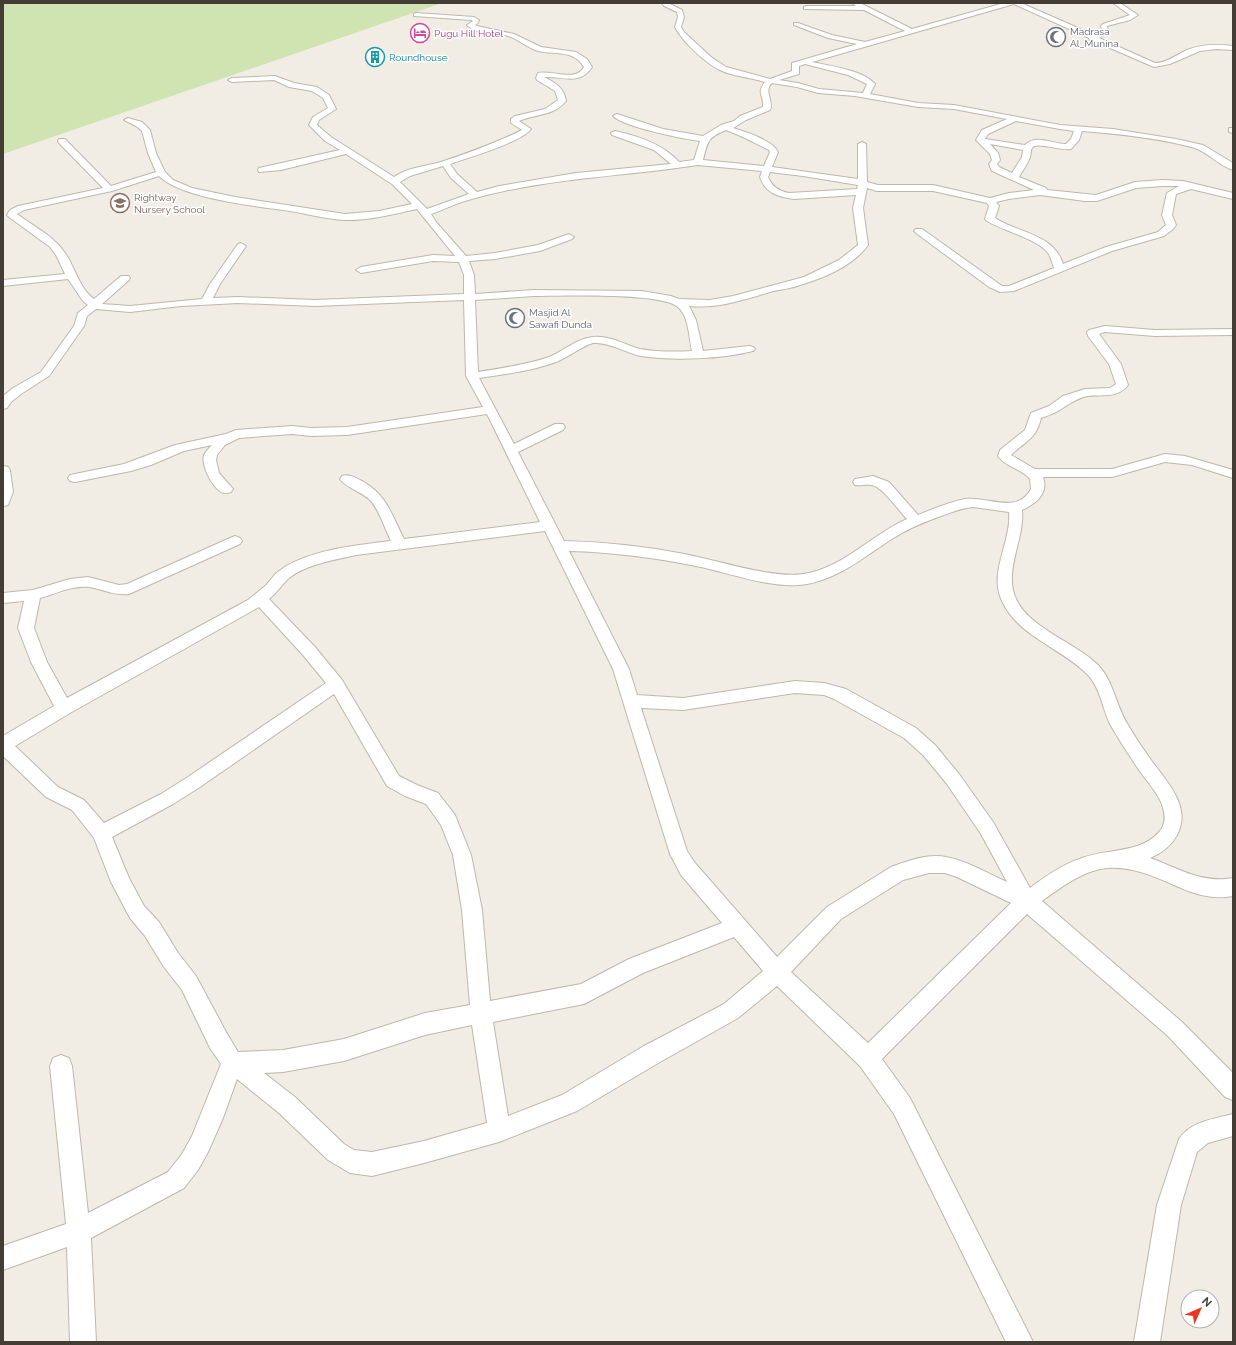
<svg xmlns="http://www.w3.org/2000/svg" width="1236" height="1345" viewBox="0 0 1236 1345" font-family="Raleway,sans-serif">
<rect width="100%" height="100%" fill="#f1ede5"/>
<path fill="#cfe4b0" d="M 3,3 L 442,3 L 3,154 Z"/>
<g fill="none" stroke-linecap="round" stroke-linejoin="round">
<g stroke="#bfb7ab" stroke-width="2">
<g id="street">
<path d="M 662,3 L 668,3 L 682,10 L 684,17 L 681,27 L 684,32 L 711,57 L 726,67 L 770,79 L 792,71 L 792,63 L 857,44 L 828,38 L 794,25 L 794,23 L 798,23 L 832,35 L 865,42 L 905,31 L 864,10 L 804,9 L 804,7 L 806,6 L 856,6 L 852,3 L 860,3 L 912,29 L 1004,3 L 1021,3 L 1094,35 L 1102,31 L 1101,26 L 1103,24 L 1130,15 L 1113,3 L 1120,3 L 1138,15 L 1130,20 L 1107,26 L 1108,33 L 1099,38 L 1155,63 C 1167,63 1176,55 1187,50 C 1202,44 1217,44 1233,46 L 1233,50 L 1216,49 L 1200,51 L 1170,64 L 1154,67 L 1094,41 L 1090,40 L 1089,38 L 1014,4 L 812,62 C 830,66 863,70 875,84 L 870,94 L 918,103 L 954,105 L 1060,125 L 1113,129 L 1176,139 L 1203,145 L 1233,163 L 1233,170 C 1219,166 1209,153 1195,148 C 1159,138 1120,134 1082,131 L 1079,140 L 1071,149 C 1060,151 1036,141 1032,148 C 1030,151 1031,155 1030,157 C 1028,164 1022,171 1019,177 L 1046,188 L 1047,190 L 1096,195 L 1135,182 L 1162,180 L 1183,181 L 1233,193 L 1233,199 L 1191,189 L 1176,194 L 1172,215 L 1176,225 L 1173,229 L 1164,236 L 1112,251 L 1014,291 L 1000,292 L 989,287 L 916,233 L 914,231 L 916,229 L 922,229 L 1002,286 L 1009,286 L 1054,268 C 1052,263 1051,257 1048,253 C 1038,239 1003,231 987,221 L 985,219 L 989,206 L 987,203 L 933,191 L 877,191 L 867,188 L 863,208 L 868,245 C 853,266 824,278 800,285 C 790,289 780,289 770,292 C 743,300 717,309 689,306 L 696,320 L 703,351 L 749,346 L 753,347 L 755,349 L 753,351 C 722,359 673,361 641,356 C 626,353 610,342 594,343 C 585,344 567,358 556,362 C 532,371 505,374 479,378 L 514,444 L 555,424 L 563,424 L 565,427 L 563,430 L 518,452 L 564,541 C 604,542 644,546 684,554 C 717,560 778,581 809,573 C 846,565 873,534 907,519 C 899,511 881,485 871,485 C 865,484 861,486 855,485 L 853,482 L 855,479 L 873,476 L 889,482 L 918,515 C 933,509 949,502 965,499 C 988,496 1017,515 1031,489 L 1030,479 C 1021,468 1005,467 998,456 L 1000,450 L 1025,430 L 1031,413 L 1049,406 L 1063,396 L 1085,389 L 1110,388 L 1116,384 L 1109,364 L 1088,336 L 1087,332 L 1089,330 L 1105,326 L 1155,330 L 1233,329 L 1233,335 L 1155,336 L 1105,332 L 1099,334 L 1121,364 L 1128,385 C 1118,399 1101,394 1087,396 C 1075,399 1068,405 1058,411 C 1053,414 1046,416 1041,418 C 1036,440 1025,441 1011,455 L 1035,469 L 1112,469 L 1165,454 L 1185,456 L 1233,470 L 1233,478 L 1192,465 L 1165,462 L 1112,477 L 1043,477 C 1049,493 1036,504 1022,510 C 1025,539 1003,571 1016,599 C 1029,628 1076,643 1098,665 C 1114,682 1116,706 1128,725 C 1135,737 1143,749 1151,760 C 1167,782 1192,807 1177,835 C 1171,846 1162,853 1150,858 C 1178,868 1202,884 1233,878 L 1233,896 C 1211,900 1194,894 1174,885 C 1114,858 1094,862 1042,901 L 1182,1022 L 1233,1073 L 1233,1100 L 1225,1097 L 1168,1036 L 1027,914 L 882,1059 L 910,1098 L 1033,1342 L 1006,1342 L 894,1114 L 860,1066 L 777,986 L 738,1018 L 660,1062 L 577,1111 L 499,1142 L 424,1163 L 372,1176 L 350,1173 L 328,1160 L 279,1113 L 237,1079 L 223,1118 L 208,1152 L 198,1170 L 184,1188 L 91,1238 L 96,1342 L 70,1342 L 67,1247 L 3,1270 L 3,1246 L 66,1224 L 50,1066 L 53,1058 L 61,1055 L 69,1058 L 72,1066 L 88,1213 L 168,1172 L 182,1154 L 192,1136 L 221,1064 L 210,1048 L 182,990 L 164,967 L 145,936 L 130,918 L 111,882 L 94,838 L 72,810 L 46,797 L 3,756 L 3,736 L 54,706 L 31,662 L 18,628 L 24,601 L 3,603 L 3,593 L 33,590 L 70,579 L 88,577 L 119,585 L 127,584 L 230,538 L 235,536 L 240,538 L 242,541 L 240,544 L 129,594 C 114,596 103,589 89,587 C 73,585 55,594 40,598 L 34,628 L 47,662 L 67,698 L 248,600 C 253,596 259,591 264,587 C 270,582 273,575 279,571 C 307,550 357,545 391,541 C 385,529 379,510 371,501 C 363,492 346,488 340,479 L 342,476 C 349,474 354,477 360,480 C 387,494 391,514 404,539 L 540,522 L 487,414 L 347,435 L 311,436 L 292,434 L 239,438 L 225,445 L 217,455 L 216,460 L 219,473 L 233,489 L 231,492 C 228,493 224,494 221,492 C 212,486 201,466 204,455 C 206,451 209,448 212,445 L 184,451 L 151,465 L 131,471 L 75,482 L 70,481 L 68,478 L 70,475 L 124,464 L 175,445 L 226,434 L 236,430 L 292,426 L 311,428 L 347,427 L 483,407 L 466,376 L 464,300 L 315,306 L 238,303 L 181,306 L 130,312 L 96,309 L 87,316 L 84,326 L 49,376 L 21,394 L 11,402 L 7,408 L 3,409 L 3,396 L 13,388 L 41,372 L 74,326 L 78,313 L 88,305 L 83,301 L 68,279 L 3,286 L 3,280 L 65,274 L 56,255 L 50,247 L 9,217 L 7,215 L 10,210 L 18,206 L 103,188 L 59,143 L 58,141 L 59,139 L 65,139 L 111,186 L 156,172 L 148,153 L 142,131 L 136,126 L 124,120 L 128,118 L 142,122 L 150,130 L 156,153 L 165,172 L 173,180 L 192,188 L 235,197 L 345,214 L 379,211 L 412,204 L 392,184 L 346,154 L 281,170 L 259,172 L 258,170 L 259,168 L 340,150 L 325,141 L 309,125 L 313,117 L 328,108 L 323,98 L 312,91 L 289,87 L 274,80 L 232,82 L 228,80 L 232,78 L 275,76 L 294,83 L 317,87 L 329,95 L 336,109 L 319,120 L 317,125 L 331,137 L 394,177 C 406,168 426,166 441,162 C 468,153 496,143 522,130 L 511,123 L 511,119 L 515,116 L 545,109 L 558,100 L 555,91 L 537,80 L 536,78 L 538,73 C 553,70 576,82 584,67 C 573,48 552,56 535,50 C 525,46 518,39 508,36 C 494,32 477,35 467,25 L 473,21 L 471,20 L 414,16 L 414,14 L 416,13 L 474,17 L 479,20 L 478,23 L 475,25 L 477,26 L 514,34 L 541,47 L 576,52 L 587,59 L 592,67 C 580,86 562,76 544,77 C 555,83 564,87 566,101 C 554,116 535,114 519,121 L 531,129 C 522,142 467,158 450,164 L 457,174 L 477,192 L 499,186 L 576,173 L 671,164 L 654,150 L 612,135 L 611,133 L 615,131 C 638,136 663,144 679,162 L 694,160 L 700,141 C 683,139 624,127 613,116 L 617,114 L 663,129 L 703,136 L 721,125 L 734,121 L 740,116 L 763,107 C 764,95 756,93 765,82 C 752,78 732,76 720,70 C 705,63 682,41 675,27 L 678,17 L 677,12 L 664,6 ZM 805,64 L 848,75 L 867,84 L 863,93 L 819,89 L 798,83 L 779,80 L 799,74 L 799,66 ZM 772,83 L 797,87 L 818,93 L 855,96 L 918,107 L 954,109 L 1007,119 L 982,130 L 976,140 L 990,154 L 992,160 L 989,164 L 992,171 L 1034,190 L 1009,193 L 990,198 L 933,185 L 878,185 L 867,182 L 866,144 L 862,142 L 858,144 L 858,179 L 772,167 L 778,152 C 772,140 746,132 733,128 L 746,120 L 770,110 C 774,100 763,91 772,83 ZM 1016,121 L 1060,129 L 1074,131 L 1071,139 L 1066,144 C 1052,144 1036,134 1025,145 L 985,139 L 988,134 ZM 726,130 L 743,137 L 769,150 L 770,152 L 764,166 L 703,160 C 708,141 707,138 726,130 ZM 990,144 L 1023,150 L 1022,157 L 1012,173 L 999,167 L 997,164 L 1000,160 L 998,153 ZM 698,165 L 762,171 L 760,177 C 765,193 779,197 794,199 L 856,195 L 853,208 L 858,245 L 839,260 L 804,277 L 733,296 L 710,300 L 679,299 L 671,296 L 642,291 L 534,290 L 475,294 L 474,275 L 469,261 L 495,259 L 540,251 L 572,239 L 574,237 L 569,234 L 538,245 L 495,253 L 466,256 L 436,222 L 431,214 C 443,210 454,204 465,201 C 541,178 621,177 698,165 ZM 443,166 L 451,178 L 469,194 L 427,209 L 400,182 L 410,176 ZM 770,172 L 803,176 L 858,185 L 857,189 L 789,193 C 779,191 772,187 768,177 ZM 159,176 C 182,199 257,206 290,211 C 308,214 326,219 344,220 C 368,221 394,214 417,209 L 455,256 L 433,255 L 361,267 L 356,270 L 361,273 L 433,261 L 459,262 L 464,275 L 464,294 L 315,300 L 238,297 L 213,298 L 220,284 L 246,246 L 241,243 L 238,244 L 210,284 L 202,299 L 130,306 L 102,304 L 129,280 L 130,278 L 129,276 L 121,276 L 94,299 C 79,288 75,267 65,253 C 54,236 33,226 17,214 L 24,210 L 112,191 ZM 1162,186 L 1179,186 L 1167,193 L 1162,215 L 1166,225 L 1158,232 L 1106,247 L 1063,264 C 1054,234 1018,233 995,218 L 999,206 L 996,202 L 1009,199 L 1040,195 L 1085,201 L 1097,201 L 1136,188 ZM 534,296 C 559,296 665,292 679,308 C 689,318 689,338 692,351 C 675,352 657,352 640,349 C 625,345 610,335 593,337 C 577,338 564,351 549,357 C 526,365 502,368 478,372 L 475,300 ZM 973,507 L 1009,512 C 1012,541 988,572 1002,601 C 1018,636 1059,647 1086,673 C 1100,686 1102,707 1110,724 C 1119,740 1129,755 1139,770 C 1146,780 1156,791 1161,802 C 1165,812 1167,822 1160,831 C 1141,854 1108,848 1082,858 C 1063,864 1046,876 1030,888 L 993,822 L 959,774 L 935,745 L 916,728 L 846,689 L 824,683 L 795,681 L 683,698 L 637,695 L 629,669 L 569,551 C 613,552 657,558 701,567 C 733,574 775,590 807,584 C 840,578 865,556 892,539 C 907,529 924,522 941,516 C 952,512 962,508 973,507 ZM 545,531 L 613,669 L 670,854 L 681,875 L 722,923 L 629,959 L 581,984 L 490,1001 L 482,910 L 471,855 L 455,815 L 438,793 L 417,785 L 399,776 L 342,680 L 315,647 L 269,599 C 277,593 282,584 289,578 C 307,564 334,560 356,555 ZM 259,607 L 303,655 L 326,683 L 188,777 L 161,794 L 104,823 L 84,800 L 58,787 L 15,746 L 70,713 ZM 795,693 L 824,695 L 834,699 L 904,738 L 923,755 L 947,784 L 981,834 L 1007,882 C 987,873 967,861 946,857 C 929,853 907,861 891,867 L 827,907 L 777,957 L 695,863 L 687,851 L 641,708 L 683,710 ZM 334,694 L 387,786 L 405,796 L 426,804 L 441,825 L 453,855 L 462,910 L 470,1005 L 425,1013 L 344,1039 L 283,1050 L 238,1052 L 226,1032 L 196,976 L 178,953 L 159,922 L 144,906 L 129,878 L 112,837 L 173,804 L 200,787 ZM 929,873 L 945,873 L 957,877 L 1011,903 L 868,1043 L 791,972 L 841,919 L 903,880 ZM 734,937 L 763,971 L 724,1004 L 644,1046 L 562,1095 L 508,1116 L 493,1022 L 584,1004 L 643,973 ZM 472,1025 L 487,1123 L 424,1141 L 372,1152 L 354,1150 L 344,1144 L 295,1097 L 264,1073 L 283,1072 L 344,1061 L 425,1035 Z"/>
<path d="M 1229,128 L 1233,128 L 1233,133 L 1229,132 Z"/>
<path d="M 3,466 L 8,467 L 10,470 L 13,492 L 8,505 L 3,506 Z"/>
<path d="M 1233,1114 L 1233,1136 L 1208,1143 L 1197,1152 L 1181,1205 L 1160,1342 L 1134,1342 L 1157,1205 L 1179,1139 C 1191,1121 1214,1119 1233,1114 Z"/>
</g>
</g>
<use href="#street" fill="#fff" fill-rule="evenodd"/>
</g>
<defs>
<g id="hotel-ring" transform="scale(1)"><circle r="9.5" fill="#fff" stroke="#d1479c" stroke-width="1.5"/><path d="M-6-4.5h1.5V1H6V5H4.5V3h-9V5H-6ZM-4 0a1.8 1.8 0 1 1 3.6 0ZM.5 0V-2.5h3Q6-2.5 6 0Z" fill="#d1479c"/></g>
<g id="mosque-ring" transform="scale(1)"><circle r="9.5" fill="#fff" stroke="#6b7280" stroke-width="1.5"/><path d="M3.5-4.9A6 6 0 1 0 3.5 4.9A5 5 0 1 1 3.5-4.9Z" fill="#6b7280"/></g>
<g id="building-ring" transform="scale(1)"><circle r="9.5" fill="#fff" stroke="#0f9aa8" stroke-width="1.5"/><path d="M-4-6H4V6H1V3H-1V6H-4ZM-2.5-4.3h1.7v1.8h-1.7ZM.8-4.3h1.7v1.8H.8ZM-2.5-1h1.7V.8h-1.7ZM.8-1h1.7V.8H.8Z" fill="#0f9aa8"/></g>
<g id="school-ring" transform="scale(1)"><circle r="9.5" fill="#fff" stroke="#8d6e63" stroke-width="1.5"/><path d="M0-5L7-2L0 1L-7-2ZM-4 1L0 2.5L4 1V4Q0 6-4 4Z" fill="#8d6e63"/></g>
</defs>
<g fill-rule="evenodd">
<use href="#hotel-ring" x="420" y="33"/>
<use href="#mosque-ring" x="1056" y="37"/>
<use href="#building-ring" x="375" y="57"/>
<use href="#school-ring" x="120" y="203"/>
<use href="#mosque-ring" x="515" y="318"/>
</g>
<g text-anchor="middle" stroke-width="3" stroke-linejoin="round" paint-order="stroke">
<g font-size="10" fill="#5b616d" stroke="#fff" text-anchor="start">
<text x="1070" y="35">Madrasa<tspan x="1070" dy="12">Al_Munina</tspan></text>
<text x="529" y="316">Masjid Al<tspan x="529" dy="12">Sawafi Dunda</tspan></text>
</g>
<g font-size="10" fill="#b23c85" stroke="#fff" text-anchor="start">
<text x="434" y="37">Pugu Hill Hotel</text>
</g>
<g font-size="10" fill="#0d838f" stroke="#fff" text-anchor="start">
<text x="389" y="61">Roundhouse</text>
</g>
<g font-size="10" fill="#785e54" stroke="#fff" text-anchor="start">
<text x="134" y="201">Rightway<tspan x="134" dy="12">Nursery School</tspan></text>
</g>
</g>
<rect width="1236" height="1345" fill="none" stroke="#443d35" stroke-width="8"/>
<g transform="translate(1200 1309) rotate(45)"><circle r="19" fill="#ffffff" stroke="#b4b1ae"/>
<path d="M0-3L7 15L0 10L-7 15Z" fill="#ed3521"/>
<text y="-6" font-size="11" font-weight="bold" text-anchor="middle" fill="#443d35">N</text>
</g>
</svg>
